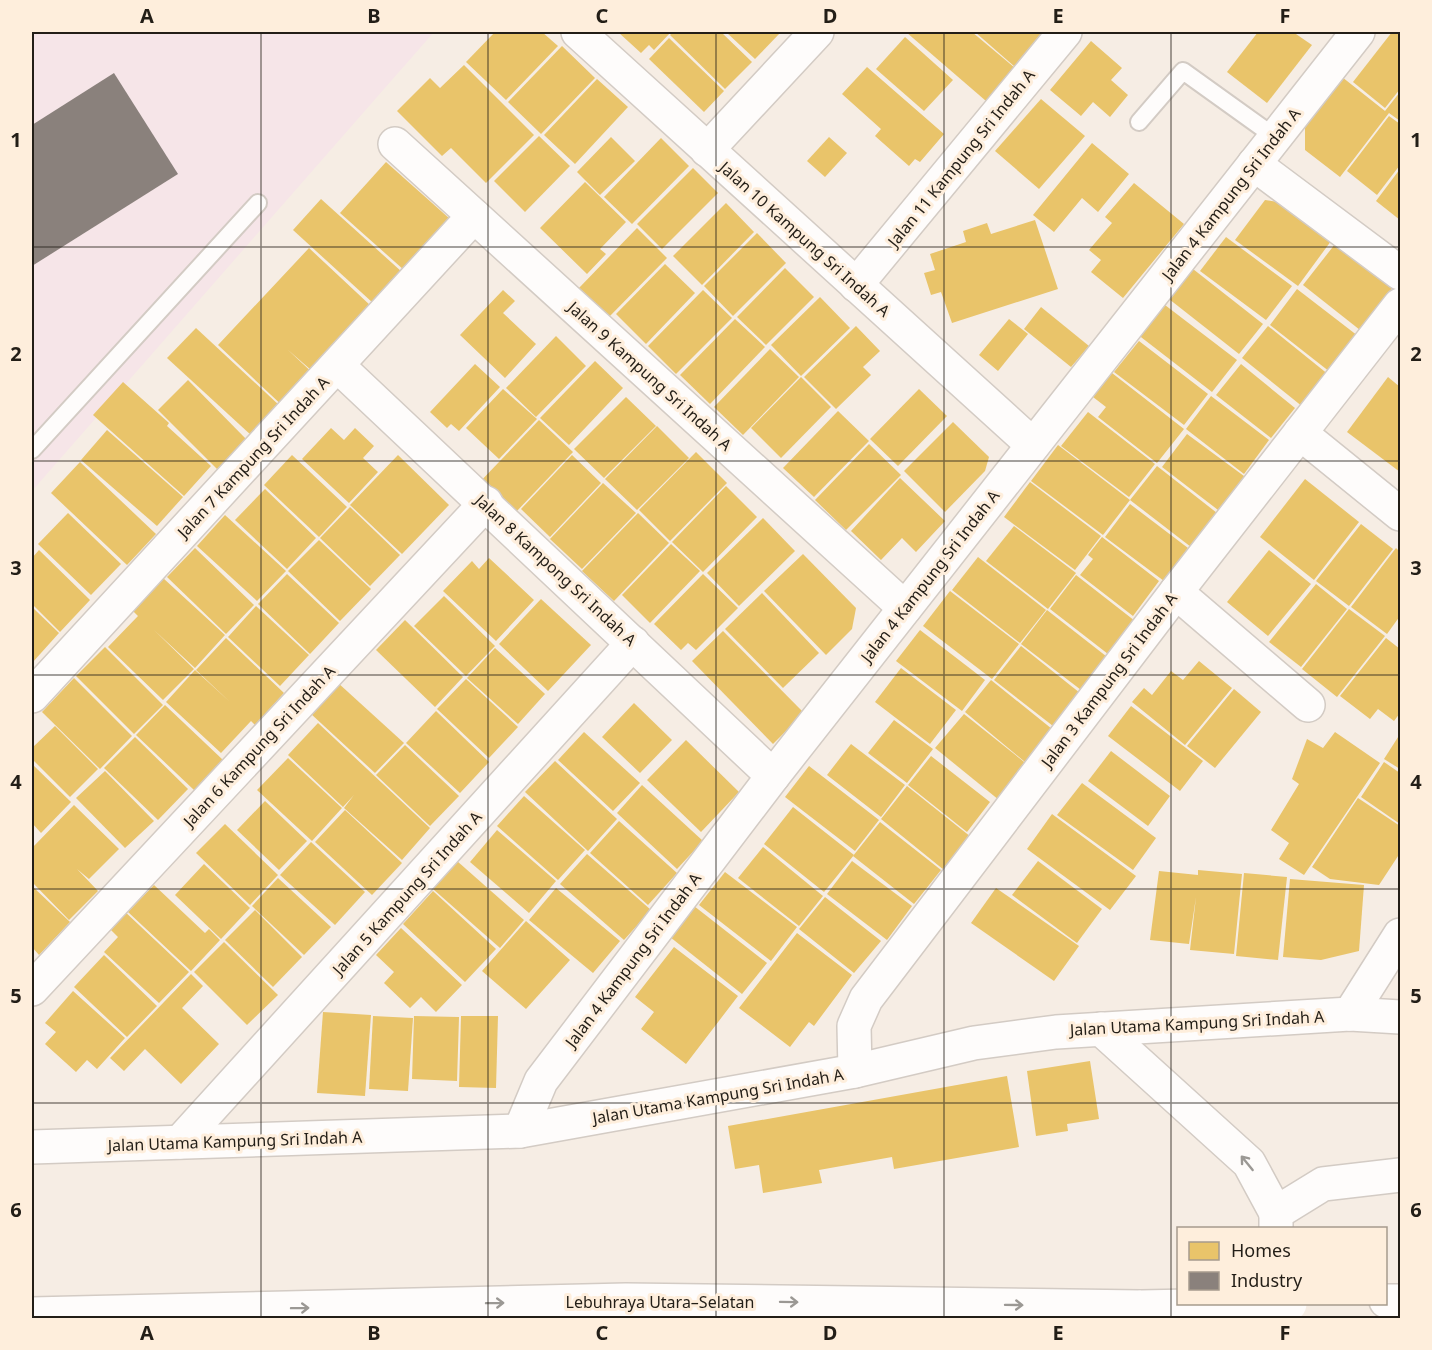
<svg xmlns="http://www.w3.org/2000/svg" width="1432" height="1350" viewBox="0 0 1432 1350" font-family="'Noto Sans',sans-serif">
<rect width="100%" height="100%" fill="#f6ede4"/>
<path fill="#f6e5e8" d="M 32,32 L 434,32 L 32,491 Z"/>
<g fill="#e9c46a">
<path d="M 495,32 L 542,32 L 558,46 L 506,100 L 466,62 Z"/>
<path d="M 618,32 L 671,32 L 654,50 L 649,45 L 641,53 Z"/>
<path d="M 673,32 L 721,32 L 752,62 L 725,89 L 670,35 Z"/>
<path d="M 726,32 L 781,32 L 755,59 Z"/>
<path d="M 906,32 L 972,32 L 1015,68 L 986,101 Z"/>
<path d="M 975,32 L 1040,32 L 1044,35 L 1015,67 Z"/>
<path d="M 1258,32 L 1293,32 L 1312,45 L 1267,103 L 1227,72 Z"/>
<path d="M 1392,32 L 1400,32 L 1400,89 L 1385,108 L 1353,82 Z"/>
<path d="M 905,37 L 953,80 L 924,111 L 876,69 Z"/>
<path d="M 669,38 L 724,91 L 704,112 L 649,59 Z"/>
<path d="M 1091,41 L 1122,68 L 1111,80 L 1128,95 L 1110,117 L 1093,102 L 1081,116 L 1050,90 Z"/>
<path d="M 562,46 L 595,78 L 541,134 L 508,102 Z"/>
<path d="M 464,65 L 534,135 L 486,183 L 451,148 L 442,156 L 397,111 L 430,78 L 440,88 Z"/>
<path d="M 867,67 L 944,134 L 920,162 L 915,159 L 909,166 L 875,136 L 881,129 L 842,94 Z"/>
<path d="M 1342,77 L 1385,111 L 1400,92 L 1400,121 L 1389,113 L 1340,177 L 1305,150 L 1305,125 Z"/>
<path d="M 597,79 L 628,107 L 575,164 L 544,135 Z"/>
<path d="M 1041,99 L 1085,136 L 1039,189 L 995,151 Z"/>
<path d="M 1389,116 L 1400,124 L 1400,165 L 1377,195 L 1347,171 Z"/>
<path d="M 539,136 L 570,166 L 525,212 L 494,181 Z"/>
<path d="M 611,137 L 635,161 L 600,195 L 577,172 Z"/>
<path d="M 829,137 L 847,153 L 825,177 L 807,161 Z"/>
<path d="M 661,138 L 689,166 L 632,224 L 604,197 Z"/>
<path d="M 1092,143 L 1129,174 L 1098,212 L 1082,198 L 1054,232 L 1033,215 Z"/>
<path d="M 386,162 L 450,219 L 404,270 L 340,213 Z"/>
<path d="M 693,168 L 718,193 L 662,249 L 637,224 Z"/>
<path d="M 1400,169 L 1400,220 L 1376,201 Z"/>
<path d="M 585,182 L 626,222 L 600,249 L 606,254 L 587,274 L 540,228 Z"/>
<path d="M 1134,183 L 1184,224 L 1123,298 L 1091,272 L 1101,260 L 1089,250 L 1112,223 L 1105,217 Z"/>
<path d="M 321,199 L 402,272 L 373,303 L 293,230 Z"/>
<path d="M 1265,200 L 1290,204 L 1334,237 L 1298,286 L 1235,240 Z"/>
<path d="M 726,203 L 754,232 L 702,285 L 673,256 Z"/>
<path d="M 1035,220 L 1058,289 L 952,323 L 941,292 L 931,295 L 924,273 L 935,270 L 930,254 L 966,242 L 963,231 L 987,223 L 991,234 Z"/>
<path d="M 637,228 L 667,258 L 608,318 L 578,289 Z"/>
<path d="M 757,233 L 786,263 L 733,316 L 704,286 Z"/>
<path d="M 1226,237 L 1292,286 L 1266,320 L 1200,271 Z"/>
<path d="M 1339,239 L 1396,283 L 1360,330 L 1303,285 Z"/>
<path d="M 309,248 L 371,306 L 311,370 L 287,349 L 318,378 L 287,410 L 218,345 Z"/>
<path d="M 665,264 L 695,293 L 646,344 L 616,314 Z"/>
<path d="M 785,268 L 814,297 L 766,345 L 737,317 Z"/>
<path d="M 1193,269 L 1263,324 L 1239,354 L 1169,299 Z"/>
<path d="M 1297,289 L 1358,336 L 1330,372 L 1270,325 Z"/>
<path d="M 503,290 L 515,301 L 503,313 L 536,344 L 505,378 L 460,335 Z"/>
<path d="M 703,290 L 732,318 L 676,374 L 648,346 Z"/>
<path d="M 820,297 L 850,328 L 801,376 L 771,345 Z"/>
<path d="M 1161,302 L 1237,360 L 1212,392 L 1137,334 Z"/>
<path d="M 1041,307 L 1089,346 L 1071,367 L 1024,329 Z"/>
<path d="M 735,319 L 765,347 L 710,404 L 680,375 Z"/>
<path d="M 1009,319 L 1028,334 L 998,371 L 979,355 Z"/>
<path d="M 856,326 L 880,351 L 863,367 L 871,375 L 836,409 L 804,377 Z"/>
<path d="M 1268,326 L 1329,375 L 1303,407 L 1242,358 Z"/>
<path d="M 196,328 L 280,406 L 252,436 L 167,358 Z"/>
<path d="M 556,336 L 586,366 L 536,417 L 506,388 Z"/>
<path d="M 1139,341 L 1208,394 L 1184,425 L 1114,372 Z"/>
<path d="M 770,349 L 799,377 L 743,435 L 714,407 Z"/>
<path d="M 595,361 L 623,388 L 569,445 L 540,418 Z"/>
<path d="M 475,364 L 500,387 L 459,431 L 451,424 L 447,428 L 430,412 Z"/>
<path d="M 1241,364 L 1295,408 L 1271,438 L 1216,395 Z"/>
<path d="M 1112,373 L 1184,429 L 1157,463 L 1098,417 L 1106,407 L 1093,397 Z"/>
<path d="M 801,377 L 831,407 L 781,458 L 751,428 Z"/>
<path d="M 1388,377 L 1400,387 L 1400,472 L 1347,432 Z"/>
<path d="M 188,380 L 247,440 L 217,469 L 158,410 Z"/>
<path d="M 123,382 L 169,423 L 167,426 L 211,466 L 184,496 L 93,415 Z"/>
<path d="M 503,389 L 537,419 L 499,459 L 466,428 Z"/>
<path d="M 919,389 L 947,416 L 898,466 L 870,439 Z"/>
<path d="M 1211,396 L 1269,440 L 1244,474 L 1186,429 Z"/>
<path d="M 626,397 L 656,426 L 604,478 L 574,449 Z"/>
<path d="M 838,411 L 869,441 L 814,497 L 783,468 Z"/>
<path d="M 1088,412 L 1155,464 L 1129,497 L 1061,446 Z"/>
<path d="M 539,420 L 573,452 L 516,512 L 477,485 Z"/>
<path d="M 953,422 L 989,457 L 985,471 L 945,512 L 904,471 Z"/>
<path d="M 657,426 L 689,458 L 637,510 L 605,479 Z"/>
<path d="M 331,428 L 344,440 L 355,428 L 374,446 L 363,458 L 378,472 L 349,503 L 302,459 Z"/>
<path d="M 107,430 L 183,497 L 157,526 L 81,460 Z"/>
<path d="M 1187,434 L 1248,479 L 1222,513 L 1162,467 Z"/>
<path d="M 869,444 L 901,475 L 846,530 L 815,500 Z"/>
<path d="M 1058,445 L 1130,500 L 1103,535 L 1031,481 Z"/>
<path d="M 696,452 L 727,483 L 670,541 L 639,510 Z"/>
<path d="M 292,455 L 347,507 L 319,537 L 264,485 Z"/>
<path d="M 398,455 L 449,505 L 402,554 L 350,505 Z"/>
<path d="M 572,455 L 601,483 L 550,537 L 521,509 Z"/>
<path d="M 80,462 L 156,534 L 127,565 L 51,493 Z"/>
<path d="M 1157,466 L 1217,513 L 1191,547 L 1130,500 Z"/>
<path d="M 900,478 L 945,521 L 916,552 L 902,538 L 881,560 L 851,531 Z"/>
<path d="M 1305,479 L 1359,522 L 1314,580 L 1260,537 Z"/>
<path d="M 1030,482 L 1101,536 L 1075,570 L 1004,517 Z"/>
<path d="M 603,483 L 636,513 L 582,569 L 550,539 Z"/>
<path d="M 726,486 L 757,517 L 703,572 L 672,542 Z"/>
<path d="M 265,489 L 316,538 L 287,569 L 235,520 Z"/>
<path d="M 1130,504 L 1188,548 L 1164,581 L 1105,537 Z"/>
<path d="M 350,507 L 400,555 L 370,586 L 320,538 Z"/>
<path d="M 68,513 L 121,564 L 91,595 L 38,544 Z"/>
<path d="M 638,513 L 669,543 L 614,601 L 582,571 Z"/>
<path d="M 225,515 L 286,571 L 257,601 L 197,546 Z"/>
<path d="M 763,518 L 795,551 L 739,606 L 707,573 Z"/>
<path d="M 1361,524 L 1393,549 L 1349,606 L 1316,581 Z"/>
<path d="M 1014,526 L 1076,573 L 1048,609 L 986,561 Z"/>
<path d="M 1102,537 L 1159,581 L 1133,616 L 1080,575 L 1093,559 L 1088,555 Z"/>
<path d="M 319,540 L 371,589 L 340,621 L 288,571 Z"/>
<path d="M 671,544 L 700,571 L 650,623 L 622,595 Z"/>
<path d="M 195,548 L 254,605 L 226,634 L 167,577 Z"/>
<path d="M 1396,548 L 1400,552 L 1400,616 L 1387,634 L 1351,607 Z"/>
<path d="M 39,550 L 90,600 L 60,632 L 32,604 L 32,558 Z"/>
<path d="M 1269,550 L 1311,584 L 1268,636 L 1227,602 Z"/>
<path d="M 803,554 L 856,608 L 852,629 L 826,655 L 764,591 Z"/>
<path d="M 978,557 L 1046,610 L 1020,643 L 952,590 Z"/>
<path d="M 489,558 L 534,600 L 496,641 L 443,591 L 472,561 L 479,569 Z"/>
<path d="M 287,574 L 339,623 L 310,654 L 258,604 Z"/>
<path d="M 703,574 L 738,608 L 696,650 L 688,643 L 681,650 L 654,624 Z"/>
<path d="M 1076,575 L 1135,621 L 1108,654 L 1050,609 Z"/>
<path d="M 163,578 L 225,635 L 195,668 L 154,630 L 194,669 L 163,700 L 108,647 L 138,616 L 133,611 Z"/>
<path d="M 1316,584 L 1347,609 L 1301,667 L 1269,642 Z"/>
<path d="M 950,591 L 1019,644 L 992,679 L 923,626 Z"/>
<path d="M 762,593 L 819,653 L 783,688 L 725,629 Z"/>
<path d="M 444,596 L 495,646 L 466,676 L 414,626 Z"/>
<path d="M 541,599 L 591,645 L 548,691 L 499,644 Z"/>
<path d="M 256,606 L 309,655 L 280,686 L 228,637 Z"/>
<path d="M 32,607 L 59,633 L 32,663 Z"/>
<path d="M 1349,609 L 1385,636 L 1337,697 L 1302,669 Z"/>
<path d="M 1047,610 L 1111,660 L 1085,693 L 1021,644 Z"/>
<path d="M 405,620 L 463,677 L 435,707 L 376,650 Z"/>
<path d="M 920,630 L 985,680 L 962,711 L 896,661 Z"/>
<path d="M 723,631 L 804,713 L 773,744 L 692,661 Z"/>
<path d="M 226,638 L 284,693 L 255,725 L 251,721 L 221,753 L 166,702 L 195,670 L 230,702 L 196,670 Z"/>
<path d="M 1386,638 L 1400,649 L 1400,713 L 1394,721 L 1378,709 L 1370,719 L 1340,696 Z"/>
<path d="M 1021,646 L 1080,693 L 1053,726 L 994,680 Z"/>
<path d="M 105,647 L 163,705 L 134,734 L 76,676 Z"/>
<path d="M 495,648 L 545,694 L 518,724 L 467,678 Z"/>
<path d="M 1199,661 L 1232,688 L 1185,745 L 1132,702 L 1144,688 L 1152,695 L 1171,671 L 1183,680 Z"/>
<path d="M 901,668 L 956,710 L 930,744 L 875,702 Z"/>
<path d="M 74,678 L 132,736 L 100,769 L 42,712 Z"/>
<path d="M 466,679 L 518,727 L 489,758 L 437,709 Z"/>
<path d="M 991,680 L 1052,729 L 1025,762 L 965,712 Z"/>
<path d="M 337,682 L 404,743 L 375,773 L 310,713 Z"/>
<path d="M 1234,689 L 1261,712 L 1215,768 L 1187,746 Z"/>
<path d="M 634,703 L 672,740 L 640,773 L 602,737 Z"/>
<path d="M 165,705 L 223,760 L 194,790 L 136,735 Z"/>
<path d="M 1131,706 L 1203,761 L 1180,791 L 1108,736 Z"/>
<path d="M 436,711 L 489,762 L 460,793 L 406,743 Z"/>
<path d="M 964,714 L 1028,765 L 999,800 L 935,748 Z"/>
<path d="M 894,720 L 933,749 L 907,783 L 868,753 Z"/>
<path d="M 318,723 L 430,828 L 402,860 L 344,808 L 354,795 L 343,807 L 288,755 Z"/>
<path d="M 55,726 L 98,769 L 70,797 L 32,759 L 32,748 Z"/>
<path d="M 584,732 L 640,783 L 613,811 L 558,760 Z"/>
<path d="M 1335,732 L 1380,763 L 1304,875 L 1279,859 L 1289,843 L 1271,830 L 1299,784 L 1292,779 L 1307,739 L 1323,748 Z"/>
<path d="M 1400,734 L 1400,769 L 1384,759 Z"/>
<path d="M 135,737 L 188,789 L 158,820 L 104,768 Z"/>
<path d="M 686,740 L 739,792 L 701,832 L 647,780 Z"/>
<path d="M 851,744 L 905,785 L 881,817 L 827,775 Z"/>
<path d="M 405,745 L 459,796 L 430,826 L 376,775 Z"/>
<path d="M 1111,751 L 1170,796 L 1148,826 L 1088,781 Z"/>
<path d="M 931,756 L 990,802 L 967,832 L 908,785 Z"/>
<path d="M 288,758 L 342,808 L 312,841 L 257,790 Z"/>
<path d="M 555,761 L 617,819 L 588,851 L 525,792 Z"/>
<path d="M 1384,762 L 1400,773 L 1400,824 L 1361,797 Z"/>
<path d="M 32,764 L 71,802 L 41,833 L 32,823 Z"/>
<path d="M 809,766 L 879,820 L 855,851 L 785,797 Z"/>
<path d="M 105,771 L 154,821 L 125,848 L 76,798 Z"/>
<path d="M 1082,783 L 1156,838 L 1133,870 L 1057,815 Z"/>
<path d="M 642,785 L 703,841 L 677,869 L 617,813 Z"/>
<path d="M 907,786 L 971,837 L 944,870 L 881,819 Z"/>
<path d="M 524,796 L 585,850 L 558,880 L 497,826 Z"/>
<path d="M 1358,798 L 1400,826 L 1400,853 L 1379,885 L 1330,879 L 1312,867 Z"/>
<path d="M 265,801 L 307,841 L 279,870 L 237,830 Z"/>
<path d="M 74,805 L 119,849 L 89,879 L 77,869 L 98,891 L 69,920 L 32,882 L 32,848 Z"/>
<path d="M 793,807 L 854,855 L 824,892 L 764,844 Z"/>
<path d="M 345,810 L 402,863 L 372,895 L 315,842 Z"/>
<path d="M 1052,814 L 1136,876 L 1110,910 L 1027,849 Z"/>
<path d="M 619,821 L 677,873 L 648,905 L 590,853 Z"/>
<path d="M 880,822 L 941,870 L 914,904 L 853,856 Z"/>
<path d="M 225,824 L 278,875 L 250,905 L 196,853 Z"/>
<path d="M 497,830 L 556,881 L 529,913 L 470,862 Z"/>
<path d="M 311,842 L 365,892 L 335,925 L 280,875 Z"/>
<path d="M 763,847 L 823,896 L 799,926 L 738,878 Z"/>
<path d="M 587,854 L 651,910 L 624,940 L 560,884 Z"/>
<path d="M 457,861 L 524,920 L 500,948 L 433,889 Z"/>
<path d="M 852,861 L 912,906 L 887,940 L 827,894 Z"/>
<path d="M 1038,861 L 1102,909 L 1077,943 L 1012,895 Z"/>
<path d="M 204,864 L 250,908 L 221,939 L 175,895 Z"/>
<path d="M 1198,870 L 1242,874 L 1234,954 L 1190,950 L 1196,897 L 1189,944 L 1150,940 L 1159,871 L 1198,875 Z"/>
<path d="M 725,872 L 797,927 L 771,961 L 699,905 Z"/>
<path d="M 1244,873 L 1287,877 L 1278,960 L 1236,956 Z"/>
<path d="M 278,878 L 331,927 L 304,955 L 252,906 Z"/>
<path d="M 1290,879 L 1364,885 L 1359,951 L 1321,960 L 1283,957 Z"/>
<path d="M 154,885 L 205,933 L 209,929 L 220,940 L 191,971 L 128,912 Z"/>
<path d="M 32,886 L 70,922 L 39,955 L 32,947 Z"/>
<path d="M 556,888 L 620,941 L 593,973 L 529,920 Z"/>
<path d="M 996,888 L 1079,946 L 1054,981 L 971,923 Z"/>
<path d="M 433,891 L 496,949 L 465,982 L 403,924 Z"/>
<path d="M 825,897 L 881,941 L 854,973 L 799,929 Z"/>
<path d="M 694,906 L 767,963 L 742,994 L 670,937 Z"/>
<path d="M 122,909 L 189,972 L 159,1003 L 104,952 L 118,937 L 107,926 Z"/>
<path d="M 255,910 L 302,957 L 273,987 L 225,940 Z"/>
<path d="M 526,921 L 570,960 L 526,1009 L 482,971 Z"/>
<path d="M 401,928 L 462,985 L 436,1012 L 421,997 L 410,1008 L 384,983 L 394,972 L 376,955 Z"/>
<path d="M 797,933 L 852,975 L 814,1026 L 809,1022 L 790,1047 L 739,1008 Z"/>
<path d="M 224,942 L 278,995 L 247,1025 L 194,972 Z"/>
<path d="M 674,947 L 738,996 L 686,1064 L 641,1029 L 654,1012 L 635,997 Z"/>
<path d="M 104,955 L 157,1006 L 127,1037 L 74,987 Z"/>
<path d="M 191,974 L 203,986 L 182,1008 L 219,1044 L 181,1084 L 145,1049 L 124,1071 L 110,1058 Z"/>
<path d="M 73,991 L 125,1038 L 97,1069 L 87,1060 L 76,1072 L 45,1044 L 56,1032 L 45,1023 Z"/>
<path d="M 323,1012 L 371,1015 L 365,1096 L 317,1093 Z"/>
<path d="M 373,1016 L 413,1018 L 408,1091 L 369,1089 Z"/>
<path d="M 414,1016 L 459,1017 L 457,1081 L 412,1079 Z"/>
<path d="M 461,1016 L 498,1016 L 496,1088 L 459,1087 Z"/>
<path d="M 1090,1061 L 1099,1119 L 1067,1124 L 1068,1131 L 1036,1136 L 1027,1071 Z"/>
<path d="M 1007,1076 L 1019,1147 L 894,1169 L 892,1157 L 819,1170 L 822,1183 L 763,1193 L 759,1165 L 735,1169 L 728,1126 Z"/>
</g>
<path fill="#8a817c" d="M 114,73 L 178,174 L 32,266 L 32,125 Z"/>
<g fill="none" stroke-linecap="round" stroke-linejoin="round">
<g stroke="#d3cbc4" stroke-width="20">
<g id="lane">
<path d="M 1139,122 L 1183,71 L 1275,137"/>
<path d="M 32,450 L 258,203"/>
</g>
</g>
<g stroke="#d3cbc4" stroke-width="36">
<g id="street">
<path d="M 578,32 L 1033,445"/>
<path d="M 395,144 L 905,608"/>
<path d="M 707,150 L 817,32"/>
<path d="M 1254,164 L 1400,273"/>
<path d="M 856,285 L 1065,32"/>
<path d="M 338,366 L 773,776"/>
<path d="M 1300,433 L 1400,514"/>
<path d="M 1176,592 L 1308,705"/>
<path d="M 32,696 L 474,216"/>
<path d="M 32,989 L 486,503"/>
<path d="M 1350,1014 L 1400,935"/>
<path d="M 1101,1029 L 1249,1163 L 1276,1213"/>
<path d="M 855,1071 L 854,1026 L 866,999 L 1176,592 L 1400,305"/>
<path d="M 520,1131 L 541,1081 L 773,776 L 1358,32"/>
<path d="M 180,1142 L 633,643"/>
<path d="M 32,1147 L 520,1131 L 855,1071 L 974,1043 L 1056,1032 L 1350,1014 L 1400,1017"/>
</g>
</g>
<g stroke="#d3cbc4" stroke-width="36">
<path id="secondary" d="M 1276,1228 L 1276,1213 L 1323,1184 L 1400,1175"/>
</g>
<g stroke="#d3cbc4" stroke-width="36">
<g id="highway">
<path d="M 1386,1301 L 1400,1301"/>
<path d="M 32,1314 L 626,1300 L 1141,1307"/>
</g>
</g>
<use href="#lane" stroke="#fefcfb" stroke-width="16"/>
<use href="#street" stroke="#fefcfb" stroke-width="33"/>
<use href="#secondary" stroke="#fefcfb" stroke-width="33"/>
<use href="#highway" stroke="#fefcfb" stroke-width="33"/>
<g stroke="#d3cbc4" stroke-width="36" stroke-linecap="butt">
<path id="highway-bridge" d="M 1141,1307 L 1290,1304"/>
</g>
<use href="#highway-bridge" stroke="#fefcfb" stroke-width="33"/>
</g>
<defs><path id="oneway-shaft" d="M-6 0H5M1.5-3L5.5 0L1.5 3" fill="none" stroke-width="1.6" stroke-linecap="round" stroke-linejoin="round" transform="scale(1.5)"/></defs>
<g stroke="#9b9894">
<use href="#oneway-shaft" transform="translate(1247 1163) rotate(-129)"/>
<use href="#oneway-shaft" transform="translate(789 1302) rotate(1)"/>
<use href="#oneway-shaft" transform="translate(495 1303) rotate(-1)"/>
<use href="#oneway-shaft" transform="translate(1014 1305) rotate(1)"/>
<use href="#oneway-shaft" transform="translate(300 1308) rotate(-1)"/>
</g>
<path fill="none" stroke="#231e17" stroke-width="1.5" stroke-opacity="0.55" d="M 261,32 L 261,1318M 488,32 L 488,1318M 716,32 L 716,1318M 944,32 L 944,1318M 1171,32 L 1171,1318M 32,247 L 1400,247M 32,461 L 1400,461M 32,675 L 1400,675M 32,889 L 1400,889M 32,1103 L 1400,1103"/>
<g text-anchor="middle" stroke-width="6" stroke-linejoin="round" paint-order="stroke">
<g font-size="16" fill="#231e17" stroke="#feeedc">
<text transform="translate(961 158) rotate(-51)" y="6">Jalan 11 Kampung Sri Indah A</text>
<text transform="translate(1231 194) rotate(-52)" y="6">Jalan 4 Kampung Sri Indah A</text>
<text transform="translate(805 239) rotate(42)" y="6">Jalan 10 Kampung Sri Indah A</text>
<text transform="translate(650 376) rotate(42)" y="6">Jalan 9 Kampung Sri Indah A</text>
<text transform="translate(253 457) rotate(-47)" y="6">Jalan 7 Kampung Sri Indah A</text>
<text transform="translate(556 570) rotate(43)" y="6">Jalan 8 Kampong Sri Indah A</text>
<text transform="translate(930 576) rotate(-52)" y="6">Jalan 4 Kampung Sri Indah A</text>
<text transform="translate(1109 680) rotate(-53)" y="6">Jalan 3 Kampung Sri Indah A</text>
<text transform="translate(259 746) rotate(-47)" y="6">Jalan 6 Kampung Sri Indah A</text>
<text transform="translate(407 893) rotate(-48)" y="6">Jalan 5 Kampung Sri Indah A</text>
<text transform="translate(633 960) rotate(-53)" y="6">Jalan 4 Kampung Sri Indah A</text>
<text transform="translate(1197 1023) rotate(-3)" y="6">Jalan Utama Kampung Sri Indah A</text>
<text transform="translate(718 1096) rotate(-10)" y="6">Jalan Utama Kampung Sri Indah A</text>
<text transform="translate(235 1141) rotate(-2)" y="6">Jalan Utama Kampung Sri Indah A</text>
<text x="660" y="1308">Lebuhraya Utara–Selatan</text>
</g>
</g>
<rect width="1432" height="1350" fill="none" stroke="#feeedc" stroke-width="66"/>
<rect x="1177" y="1227" width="210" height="78" fill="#feeedc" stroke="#a69b8d" stroke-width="1.5"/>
<rect x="1189" y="1242" width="30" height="18" fill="#e9c46a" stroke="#a69b8d" stroke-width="1.5"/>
<text x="1231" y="1257" font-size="18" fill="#231e17">Homes</text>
<rect x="1189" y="1272" width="30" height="18" fill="#8a817c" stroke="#a69b8d" stroke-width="1.5"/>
<text x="1231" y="1287" font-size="18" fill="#231e17">Industry</text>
<rect x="33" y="33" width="1366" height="1284" fill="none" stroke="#231e17" stroke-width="2"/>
<g font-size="20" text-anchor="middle" font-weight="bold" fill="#231e17">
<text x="147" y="23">A</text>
<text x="374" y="23">B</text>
<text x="602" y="23">C</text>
<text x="830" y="23">D</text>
<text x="1058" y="23">E</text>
<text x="1285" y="23">F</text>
<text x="16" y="147">1</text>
<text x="1416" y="147">1</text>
<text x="16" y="361">2</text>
<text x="1416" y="361">2</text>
<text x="16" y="575">3</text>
<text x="1416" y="575">3</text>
<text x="16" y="789">4</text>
<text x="1416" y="789">4</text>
<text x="16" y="1003">5</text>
<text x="1416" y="1003">5</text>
<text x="16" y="1217">6</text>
<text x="1416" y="1217">6</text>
<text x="147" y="1340">A</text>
<text x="374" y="1340">B</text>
<text x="602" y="1340">C</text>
<text x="830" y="1340">D</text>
<text x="1058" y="1340">E</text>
<text x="1285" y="1340">F</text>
</g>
</svg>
